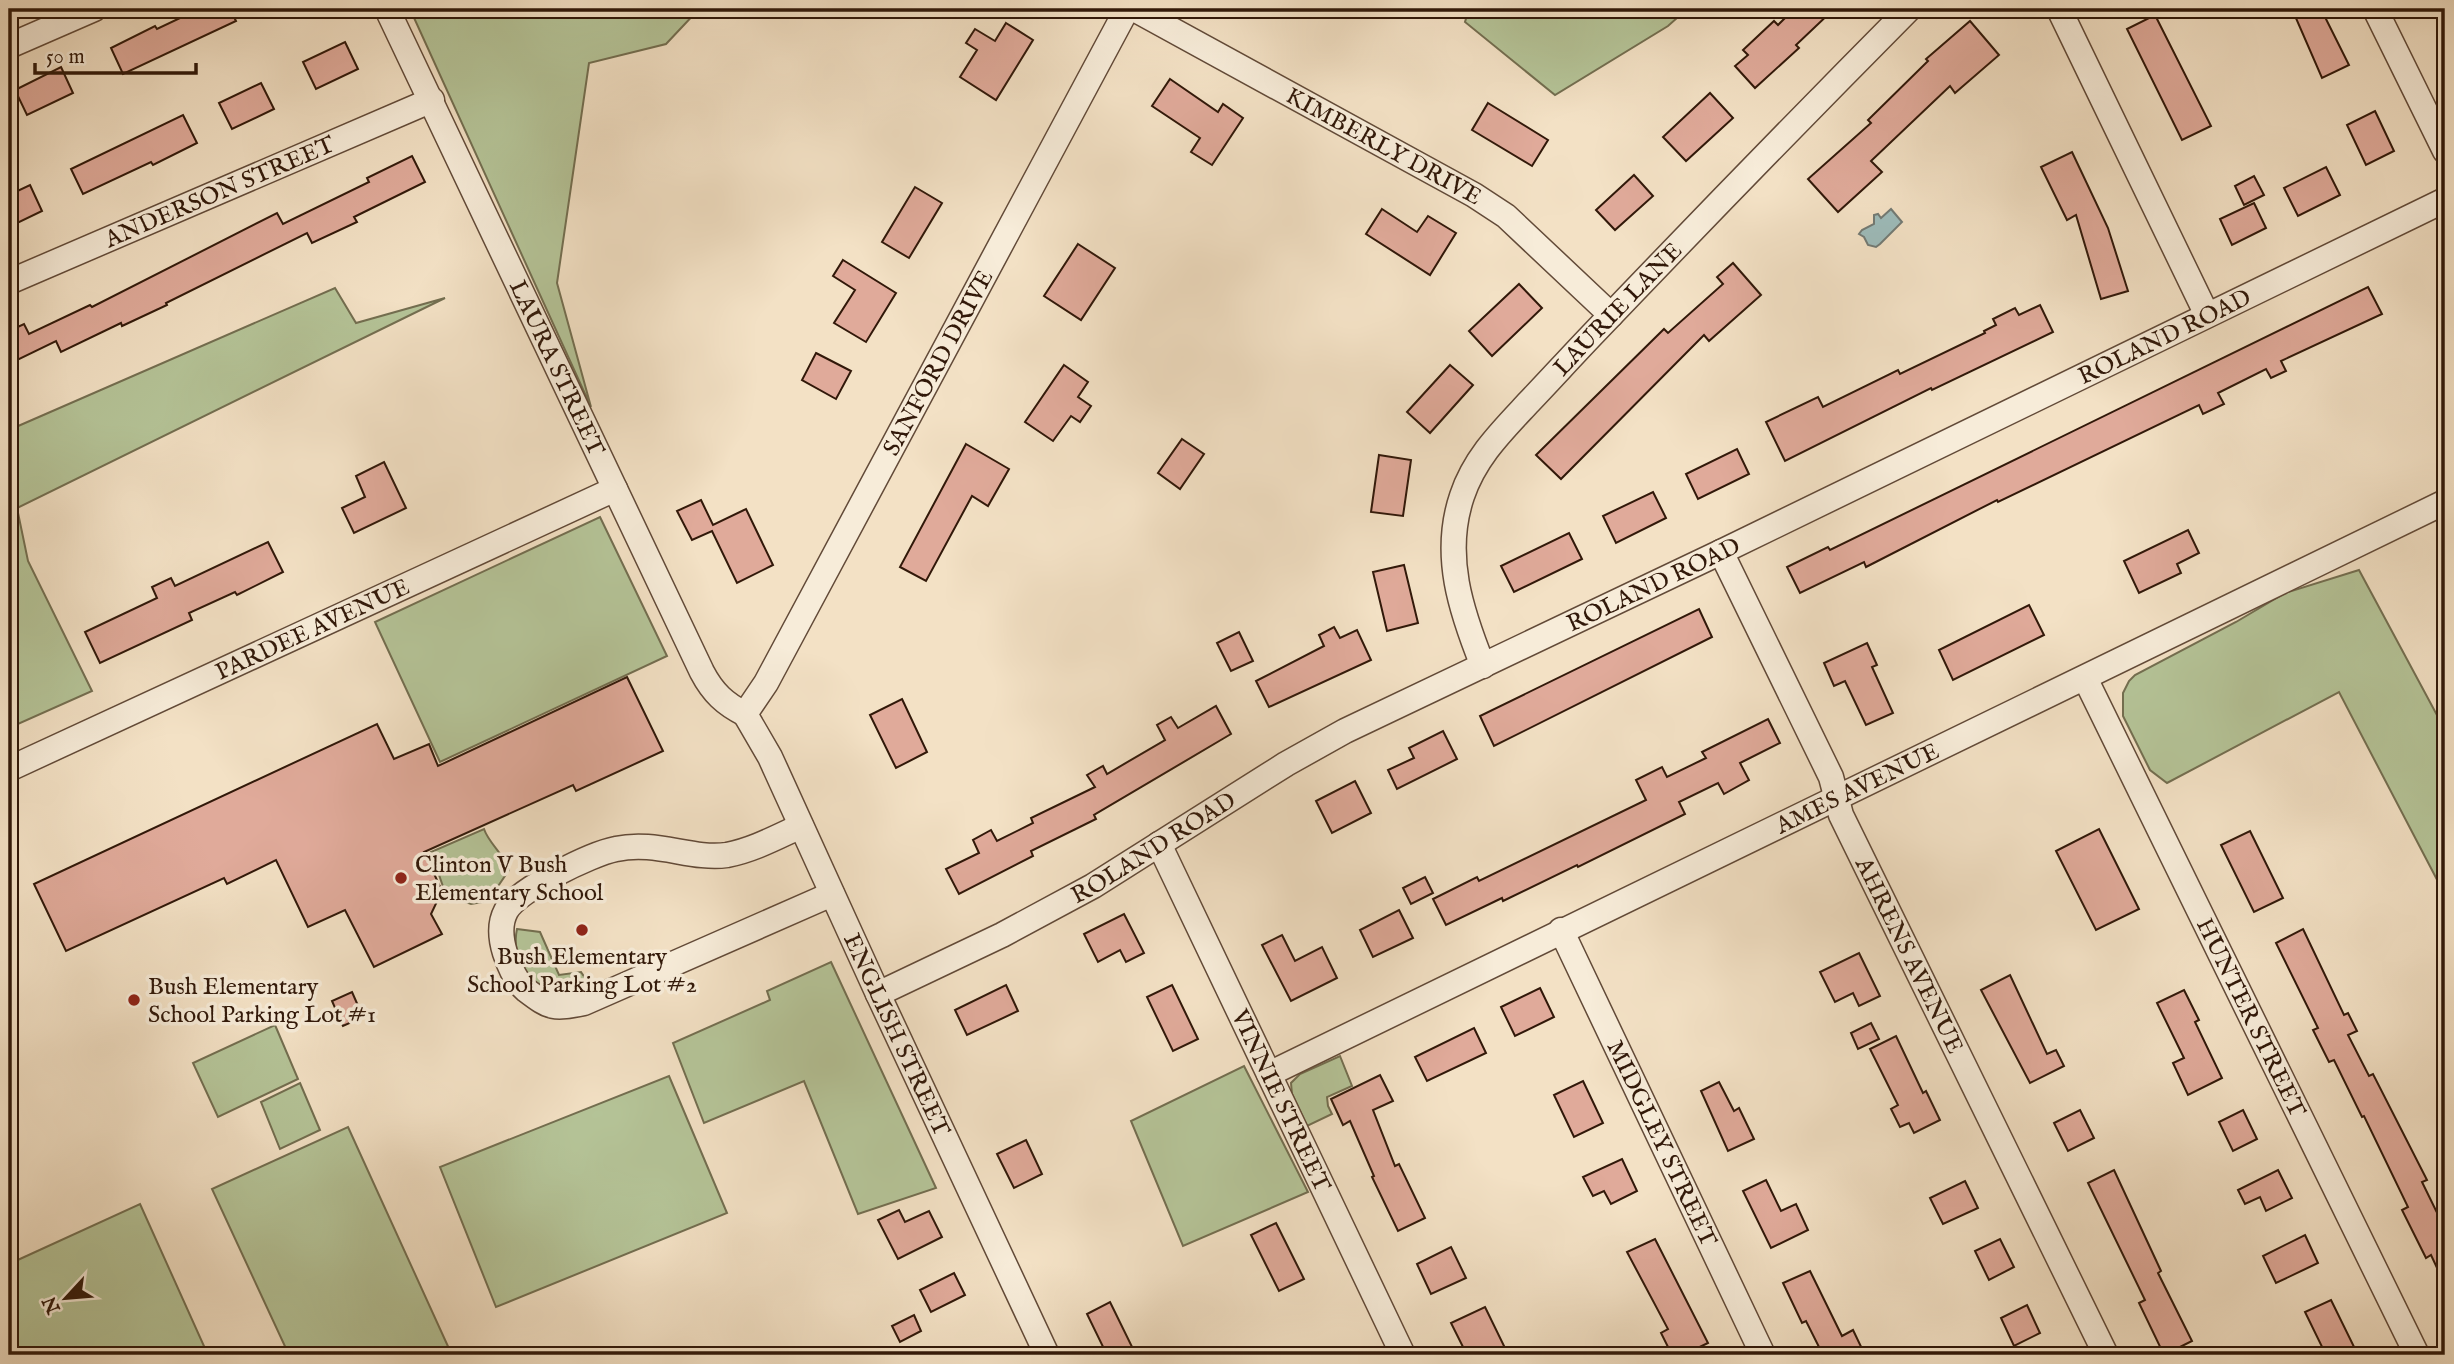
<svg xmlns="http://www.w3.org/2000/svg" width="2454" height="1364" viewBox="0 0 2454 1364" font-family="'IM FELL English',serif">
<rect width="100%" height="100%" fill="#f3e1c5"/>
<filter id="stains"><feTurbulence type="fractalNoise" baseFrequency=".00286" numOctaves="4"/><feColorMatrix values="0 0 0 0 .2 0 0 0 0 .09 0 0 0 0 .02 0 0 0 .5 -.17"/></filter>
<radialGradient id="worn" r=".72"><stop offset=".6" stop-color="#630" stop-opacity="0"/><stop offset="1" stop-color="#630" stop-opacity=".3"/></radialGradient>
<g fill="#b5c498" stroke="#736e50" stroke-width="2">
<path d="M 410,9 L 699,9 L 666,44 L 589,63 L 557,283 L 591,407 Z"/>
<path d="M 1469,9 L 1687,9 L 1668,26 L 1555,95 L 1465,22 Z"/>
<path d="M 335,288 L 356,323 L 445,298 L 17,508 L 28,561 L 92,691 L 9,728 L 9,430 Z"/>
<path d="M 600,517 L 667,656 L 440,762 L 375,622 Z"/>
<path d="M 2359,570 L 2445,730 L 2445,895 L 2339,692 L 2167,783 L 2150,770 L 2123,716 L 2123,693 L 2129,681 L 2135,675 L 2236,622 L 2285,593 Z"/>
<path d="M 484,829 C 489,844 505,855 509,870 L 488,901 L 471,904 L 446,895 L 431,852 Z"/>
<path d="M 517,929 L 540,932 L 559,975 L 581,972 L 587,981 L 585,990 C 576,992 566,994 558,993 C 529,987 511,956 517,929 Z"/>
<path d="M 831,962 L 936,1188 L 858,1214 L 804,1081 L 704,1123 L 673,1043 L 770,1000 L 767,991 Z"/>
<path d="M 275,1025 L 298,1079 L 218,1117 L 193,1063 Z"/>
<path d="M 1340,1056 L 1352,1086 L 1327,1097 L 1328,1106 L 1332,1114 L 1307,1126 L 1292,1094 L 1291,1083 L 1300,1074 Z"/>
<path d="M 1244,1066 L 1308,1192 L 1183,1246 L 1131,1121 Z"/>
<path d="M 669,1076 L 727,1213 L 496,1307 L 440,1167 Z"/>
<path d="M 300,1083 L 320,1130 L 280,1149 L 261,1102 Z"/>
<path d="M 348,1127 L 451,1353 L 445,1355 L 289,1355 L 212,1189 Z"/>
<path d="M 140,1204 L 208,1355 L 9,1355 L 9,1264 Z"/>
</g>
<path fill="#9dbcbb" stroke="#727a74" stroke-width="2" d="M 1891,209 L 1902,222 L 1880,244 L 1876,247 L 1868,245 L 1864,237 L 1859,234 L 1862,230 L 1874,224 L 1874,215 L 1878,214 L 1881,218 Z"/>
<g fill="#e0aa9a" stroke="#311809" stroke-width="2">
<path d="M 199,9 L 230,9 L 236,21 L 123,74 L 111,48 L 155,26 L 157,29 Z"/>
<path d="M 1794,9 L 1834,9 L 1796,45 L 1799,48 L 1755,88 L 1735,66 L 1748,55 L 1743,50 L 1774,21 L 1778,25 Z"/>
<path d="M 2292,9 L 2321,9 L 2349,65 L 2322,78 Z"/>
<path d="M 2155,15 L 2211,126 L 2182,140 L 2127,29 Z"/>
<path d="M 1970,21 L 1999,55 L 1955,93 L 1950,86 L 1871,161 L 1882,172 L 1838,212 L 1808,179 L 1871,123 L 1868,120 L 1928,61 L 1926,59 Z"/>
<path d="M 1006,23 L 1033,40 L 996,100 L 960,77 L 977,50 L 966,43 L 975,29 L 995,41 Z"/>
<path d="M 345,42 L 358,69 L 316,89 L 303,62 Z"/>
<path d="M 61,67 L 73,93 L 27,115 L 15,90 Z"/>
<path d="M 1170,79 L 1218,112 L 1223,104 L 1243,118 L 1212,165 L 1191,152 L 1200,138 L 1152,106 Z"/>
<path d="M 261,83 L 274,109 L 232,129 L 219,103 Z"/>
<path d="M 1710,93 L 1733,118 L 1686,161 L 1663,137 Z"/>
<path d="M 1488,103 L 1548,140 L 1532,166 L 1472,130 Z"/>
<path d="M 2375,111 L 2394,151 L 2366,165 L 2347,125 Z"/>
<path d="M 183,115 L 197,143 L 153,165 L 151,162 L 83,194 L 71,169 Z"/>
<path d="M 2072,152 L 2108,228 L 2128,291 L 2101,299 L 2076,215 L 2067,220 L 2041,167 Z"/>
<path d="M 412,156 L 425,182 L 354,217 L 357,222 L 312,243 L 307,233 L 166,303 L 167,305 L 122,326 L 121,323 L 61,352 L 56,341 L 9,364 L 9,331 L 24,324 L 29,334 L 90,305 L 92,307 L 277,213 L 283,224 L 369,182 L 367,178 Z"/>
<path d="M 2326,167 L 2340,195 L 2298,216 L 2284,188 Z"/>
<path d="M 1634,175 L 1653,196 L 1615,230 L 1596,210 Z"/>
<path d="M 2254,176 L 2264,195 L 2244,205 L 2235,186 Z"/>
<path d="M 30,185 L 42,211 L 9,227 L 9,195 Z"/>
<path d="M 915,187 L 942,203 L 909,258 L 882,242 Z"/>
<path d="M 2254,203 L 2266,228 L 2232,245 L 2220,219 Z"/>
<path d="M 1382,209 L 1417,232 L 1428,216 L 1456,233 L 1430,275 L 1366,234 Z"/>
<path d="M 1078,244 L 1115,268 L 1081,320 L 1044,296 Z"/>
<path d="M 843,260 L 896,293 L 866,342 L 834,323 L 855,290 L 833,276 Z"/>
<path d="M 1733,263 L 1761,295 L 1709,341 L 1704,335 L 1561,479 L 1536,455 L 1664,329 L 1668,333 L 1723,284 L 1717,277 Z"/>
<path d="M 1519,284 L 1542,308 L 1492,356 L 1469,331 Z"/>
<path d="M 2368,287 L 2382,314 L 2281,361 L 2286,371 L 2271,378 L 2266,369 L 2218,393 L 2224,404 L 2203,414 L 2199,405 L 1998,502 L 1997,500 L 1866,567 L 1864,562 L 1800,593 L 1787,567 L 1828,547 L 1830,550 Z"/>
<path d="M 2040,305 L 2053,332 L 1932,390 L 1931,388 L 1785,461 L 1766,422 L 1818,397 L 1823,407 L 1898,370 L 1900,374 L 1985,333 L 1984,331 L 1996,325 L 1993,319 L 2015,308 L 2019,315 Z"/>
<path d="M 816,353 L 851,371 L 836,399 L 802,380 Z"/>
<path d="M 1064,365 L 1088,382 L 1078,397 L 1091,406 L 1080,422 L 1071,416 L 1053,441 L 1025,422 Z"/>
<path d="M 1450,365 L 1473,385 L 1430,433 L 1407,412 Z"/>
<path d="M 1182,439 L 1204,454 L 1180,489 L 1158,473 Z"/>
<path d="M 966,444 L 1009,469 L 988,506 L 972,496 L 926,581 L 900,567 Z"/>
<path d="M 1737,449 L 1749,474 L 1698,499 L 1686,474 Z"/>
<path d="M 1379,455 L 1411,460 L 1403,516 L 1371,512 Z"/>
<path d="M 384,462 L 406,508 L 354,533 L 342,508 L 365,497 L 356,476 Z"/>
<path d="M 1653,492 L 1666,518 L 1616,543 L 1603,516 Z"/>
<path d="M 701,500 L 713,525 L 746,509 L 773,565 L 737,583 L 712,531 L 692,540 L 677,511 Z"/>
<path d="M 2188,530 L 2199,553 L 2177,564 L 2181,573 L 2139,593 L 2124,561 Z"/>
<path d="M 1569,533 L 1582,559 L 1514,592 L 1501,566 Z"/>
<path d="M 268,542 L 283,572 L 237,595 L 235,592 L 189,613 L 192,620 L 100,663 L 85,632 L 157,598 L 152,587 L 171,578 L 175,586 Z"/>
<path d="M 1404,565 L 1418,623 L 1387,631 L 1373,572 Z"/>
<path d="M 2029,605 L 2044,635 L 1953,680 L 1939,650 Z"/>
<path d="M 1699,609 L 1712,637 L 1494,746 L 1480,716 Z"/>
<path d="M 1334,627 L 1340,638 L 1357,630 L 1371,660 L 1269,707 L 1256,681 L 1324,646 L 1319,635 Z"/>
<path d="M 1239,632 L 1253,661 L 1231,671 L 1217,643 Z"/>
<path d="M 1867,643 L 1877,665 L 1872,667 L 1893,713 L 1866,725 L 1845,681 L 1834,686 L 1824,663 Z"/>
<path d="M 627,677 L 663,751 L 576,791 L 573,785 L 424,852 L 442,891 L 431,914 L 442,934 L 374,967 L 345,910 L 308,927 L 276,860 L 227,884 L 224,878 L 66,951 L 34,884 L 377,724 L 394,759 L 429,744 L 438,766 Z"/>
<path d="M 902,699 L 927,752 L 896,768 L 870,715 Z"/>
<path d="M 1216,706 L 1231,734 L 1094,815 L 1096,819 L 1031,851 L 1033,856 L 959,894 L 946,869 L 979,853 L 973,840 L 991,830 L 997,841 L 1033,823 L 1031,818 L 1095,787 L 1087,775 L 1103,766 L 1107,774 L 1165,740 L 1157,725 L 1171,717 L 1178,728 Z"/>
<path d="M 1768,719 L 1780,743 L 1740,763 L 1749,780 L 1724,794 L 1718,783 L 1679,802 L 1685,814 L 1578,867 L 1577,865 L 1503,901 L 1502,898 L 1446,925 L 1433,899 L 1477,877 L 1479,881 L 1646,800 L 1636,780 L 1662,767 L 1667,777 L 1706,758 L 1702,752 Z"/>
<path d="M 1443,731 L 1457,759 L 1397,789 L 1388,770 L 1414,758 L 1409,748 Z"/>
<path d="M 1355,781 L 1371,813 L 1332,833 L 1316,801 Z"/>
<path d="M 2099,829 L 2139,909 L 2096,930 L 2056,851 Z"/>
<path d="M 2250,831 L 2283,898 L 2254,912 L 2221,845 Z"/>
<path d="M 1425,877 L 1433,893 L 1411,904 L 1403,888 Z"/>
<path d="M 1399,910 L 1413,938 L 1373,957 L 1360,930 Z"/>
<path d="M 1124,914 L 1144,953 L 1126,962 L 1120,950 L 1098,962 L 1084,934 Z"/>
<path d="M 2303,929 L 2344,1015 L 2348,1013 L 2357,1031 L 2348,1035 L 2369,1076 L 2373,1074 L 2427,1180 L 2422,1182 L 2445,1229 L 2445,1285 L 2431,1255 L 2426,1258 L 2402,1210 L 2408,1207 L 2364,1116 L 2362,1117 L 2334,1060 L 2329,1062 L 2313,1030 L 2318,1028 L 2276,943 Z"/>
<path d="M 1282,935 L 1295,961 L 1322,947 L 1337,978 L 1291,1001 L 1262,945 Z"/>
<path d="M 1859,953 L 1880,996 L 1859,1006 L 1853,993 L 1835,1002 L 1820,972 Z"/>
<path d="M 2010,975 L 2047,1054 L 2056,1050 L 2064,1066 L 2030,1083 L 1981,990 Z"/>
<path d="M 1006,985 L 1018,1011 L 967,1035 L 955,1010 Z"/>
<path d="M 1172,985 L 1198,1039 L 1173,1051 L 1147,997 Z"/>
<path d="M 1540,988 L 1554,1017 L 1515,1036 L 1501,1007 Z"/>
<path d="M 2184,990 L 2199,1020 L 2195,1022 L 2222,1078 L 2188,1095 L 2173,1063 L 2184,1058 L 2157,1003 Z"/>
<path d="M 352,992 L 363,1017 L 343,1026 L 332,1001 Z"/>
<path d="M 1871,1023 L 1879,1039 L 1858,1049 L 1851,1033 Z"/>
<path d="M 1474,1028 L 1486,1053 L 1427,1081 L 1415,1057 Z"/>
<path d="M 1896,1036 L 1923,1093 L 1926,1091 L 1940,1120 L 1914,1133 L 1909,1123 L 1900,1127 L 1891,1109 L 1898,1105 L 1870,1049 Z"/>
<path d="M 1380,1075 L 1393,1101 L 1373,1110 L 1395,1166 L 1399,1164 L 1425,1218 L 1398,1231 L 1372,1177 L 1374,1176 L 1350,1121 L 1343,1125 L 1331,1099 Z"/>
<path d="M 1583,1081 L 1603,1123 L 1574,1137 L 1554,1095 Z"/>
<path d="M 1719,1082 L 1734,1111 L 1739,1108 L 1754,1139 L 1728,1151 L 1701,1091 Z"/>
<path d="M 2080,1110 L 2094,1138 L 2068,1151 L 2054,1123 Z"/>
<path d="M 2243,1110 L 2257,1139 L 2233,1151 L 2219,1122 Z"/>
<path d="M 1026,1140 L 1042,1174 L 1014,1188 L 997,1154 Z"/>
<path d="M 1622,1159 L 1637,1191 L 1611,1204 L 1604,1191 L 1593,1196 L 1583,1177 Z"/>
<path d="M 2114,1170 L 2161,1271 L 2158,1273 L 2192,1341 L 2164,1355 L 2139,1303 L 2145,1300 L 2088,1183 Z"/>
<path d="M 2278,1170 L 2292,1198 L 2266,1211 L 2260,1197 L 2245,1204 L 2238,1190 Z"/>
<path d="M 1766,1180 L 1781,1211 L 1796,1204 L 1808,1230 L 1771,1248 L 1743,1191 Z"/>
<path d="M 1965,1181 L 1978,1208 L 1943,1224 L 1930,1198 Z"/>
<path d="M 899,1210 L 905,1222 L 929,1211 L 942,1237 L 898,1259 L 878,1220 Z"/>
<path d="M 1276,1223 L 1304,1279 L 1279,1291 L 1251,1235 Z"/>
<path d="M 2305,1235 L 2318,1263 L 2276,1283 L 2263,1256 Z"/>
<path d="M 1655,1239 L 1708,1343 L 1683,1355 L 1672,1355 L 1661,1333 L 1668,1329 L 1627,1252 Z"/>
<path d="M 2000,1239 L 2014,1267 L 1989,1280 L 1975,1251 Z"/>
<path d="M 1451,1247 L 1466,1278 L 1431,1294 L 1417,1264 Z"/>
<path d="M 1810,1271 L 1842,1336 L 1853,1330 L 1865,1355 L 1823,1355 L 1806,1321 L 1802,1323 L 1783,1283 Z"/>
<path d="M 954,1273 L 965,1295 L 931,1312 L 920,1290 Z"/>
<path d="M 2331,1300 L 2358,1355 L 2326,1355 L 2305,1312 Z"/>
<path d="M 1110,1302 L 1136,1355 L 1107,1355 L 1087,1314 Z"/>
<path d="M 2027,1305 L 2040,1333 L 2014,1346 L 2001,1318 Z"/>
<path d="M 1485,1307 L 1505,1348 L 1490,1355 L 1467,1355 L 1451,1323 Z"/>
<path d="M 914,1315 L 921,1331 L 900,1342 L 892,1326 Z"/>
</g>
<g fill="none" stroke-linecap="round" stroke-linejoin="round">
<g stroke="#624a38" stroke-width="27">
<g id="minor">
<path id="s1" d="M 387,9 L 702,672 C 713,693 725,704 745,714"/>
<path id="s2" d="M 1134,9 L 1474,195 L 1506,216 L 1611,315"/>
<path d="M 2059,9 L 2207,315"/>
<path d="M 2375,9 L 2445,151"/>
<path d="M 9,46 L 94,9"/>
<path id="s3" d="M 9,282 L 432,100"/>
<path id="s4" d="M 1721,552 L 1831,777 L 1841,815 L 2106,1355"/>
<path id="s5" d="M 1483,666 C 1461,611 1442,555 1462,496 C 1475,457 1502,431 1529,402 C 1550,380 1570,358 1591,336 C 1696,226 1802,117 1909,9"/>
<path id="s6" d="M 2085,678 L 2417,1355"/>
<path id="s7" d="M 745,714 L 766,683 L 1127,9"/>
<path id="s8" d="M 745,714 L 770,757 L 878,994 L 1047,1355"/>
<path id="s9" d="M 9,769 L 615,489"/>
<path d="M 801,826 C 777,837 753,850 727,855 C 691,860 656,840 616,849 C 591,854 517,890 506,911 C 499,924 501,940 505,953 C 509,965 515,981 526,990 C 551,1009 553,1009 584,1003 L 832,894"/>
<path id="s10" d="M 1159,844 L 1403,1355"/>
<path id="s11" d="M 1561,930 L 1763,1355"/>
<path id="s12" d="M 878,994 L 1002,935 L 1093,886 L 1286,764 L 1345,731 L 1721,552 L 2445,200"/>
<path id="s13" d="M 1269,1074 L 2445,502"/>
</g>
</g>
<use href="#minor" stroke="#f7ecd9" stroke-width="24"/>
</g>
<g fill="#8f2418" stroke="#f7ecd9" stroke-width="2.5">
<circle cx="401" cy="878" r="7"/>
<circle cx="582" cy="930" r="7"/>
<circle cx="134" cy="1000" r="7"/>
</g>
<g text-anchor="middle" stroke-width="7" stroke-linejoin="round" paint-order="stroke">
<g font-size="24" fill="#311809" stroke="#f7ecd9">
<text dy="8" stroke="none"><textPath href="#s2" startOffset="285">KIMBERLY DRIVE</textPath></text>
<text dy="8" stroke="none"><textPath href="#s3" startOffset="229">ANDERSON STREET</textPath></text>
<text dy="8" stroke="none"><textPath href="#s5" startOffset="420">LAURIE LANE</textPath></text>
<text dy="8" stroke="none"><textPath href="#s12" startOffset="1446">ROLAND ROAD</textPath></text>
<text dy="8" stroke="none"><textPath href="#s7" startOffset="401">SANFORD DRIVE</textPath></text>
<text dy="8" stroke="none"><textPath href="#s1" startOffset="397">LAURA STREET</textPath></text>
<text dy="8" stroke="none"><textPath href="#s12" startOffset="878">ROLAND ROAD</textPath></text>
<text dy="8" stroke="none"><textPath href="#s9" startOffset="334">PARDEE AVENUE</textPath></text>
<text dy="8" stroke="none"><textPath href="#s13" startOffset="654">AMES AVENUE</textPath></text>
<text dy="8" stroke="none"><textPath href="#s12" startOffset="312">ROLAND ROAD</textPath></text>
<text dy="8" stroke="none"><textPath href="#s4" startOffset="446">AHRENS AVENUE</textPath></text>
<text dy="8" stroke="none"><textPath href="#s6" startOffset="378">HUNTER STREET</textPath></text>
<text dy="8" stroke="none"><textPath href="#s8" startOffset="355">ENGLISH STREET</textPath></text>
<text dy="8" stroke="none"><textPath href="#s10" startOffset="284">VINNIE STREET</textPath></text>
<text dy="8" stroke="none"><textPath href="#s11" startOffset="236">MIDGLEY STREET</textPath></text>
</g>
<g font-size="24" fill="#311809" stroke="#f7ecd9" text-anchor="start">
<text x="415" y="872">Clinton V Bush<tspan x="415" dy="28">Elementary School</tspan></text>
<text x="582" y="964" text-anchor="middle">Bush Elementary<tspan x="582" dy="28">School Parking Lot #2</tspan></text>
<text x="148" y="994">Bush Elementary<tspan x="148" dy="28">School Parking Lot #1</tspan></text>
</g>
</g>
<rect width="2454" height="1364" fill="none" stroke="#f3e1c5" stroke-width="35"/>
<rect x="10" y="10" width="2433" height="1343" fill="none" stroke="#311809" stroke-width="3.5"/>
<rect x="18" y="18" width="2419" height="1329" fill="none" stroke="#311809" stroke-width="2"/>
<g transform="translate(66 1298) rotate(244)" stroke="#f7ecd9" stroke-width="5" paint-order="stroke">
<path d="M0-5L12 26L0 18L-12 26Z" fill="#311809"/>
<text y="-10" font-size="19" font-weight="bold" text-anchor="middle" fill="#311809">N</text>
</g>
<path d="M35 63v10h161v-10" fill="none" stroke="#311809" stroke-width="3.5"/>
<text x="46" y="63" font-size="21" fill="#311809" stroke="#f7ecd9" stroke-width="5" paint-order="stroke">50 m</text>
<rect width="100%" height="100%" filter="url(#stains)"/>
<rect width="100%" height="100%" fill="url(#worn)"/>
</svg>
